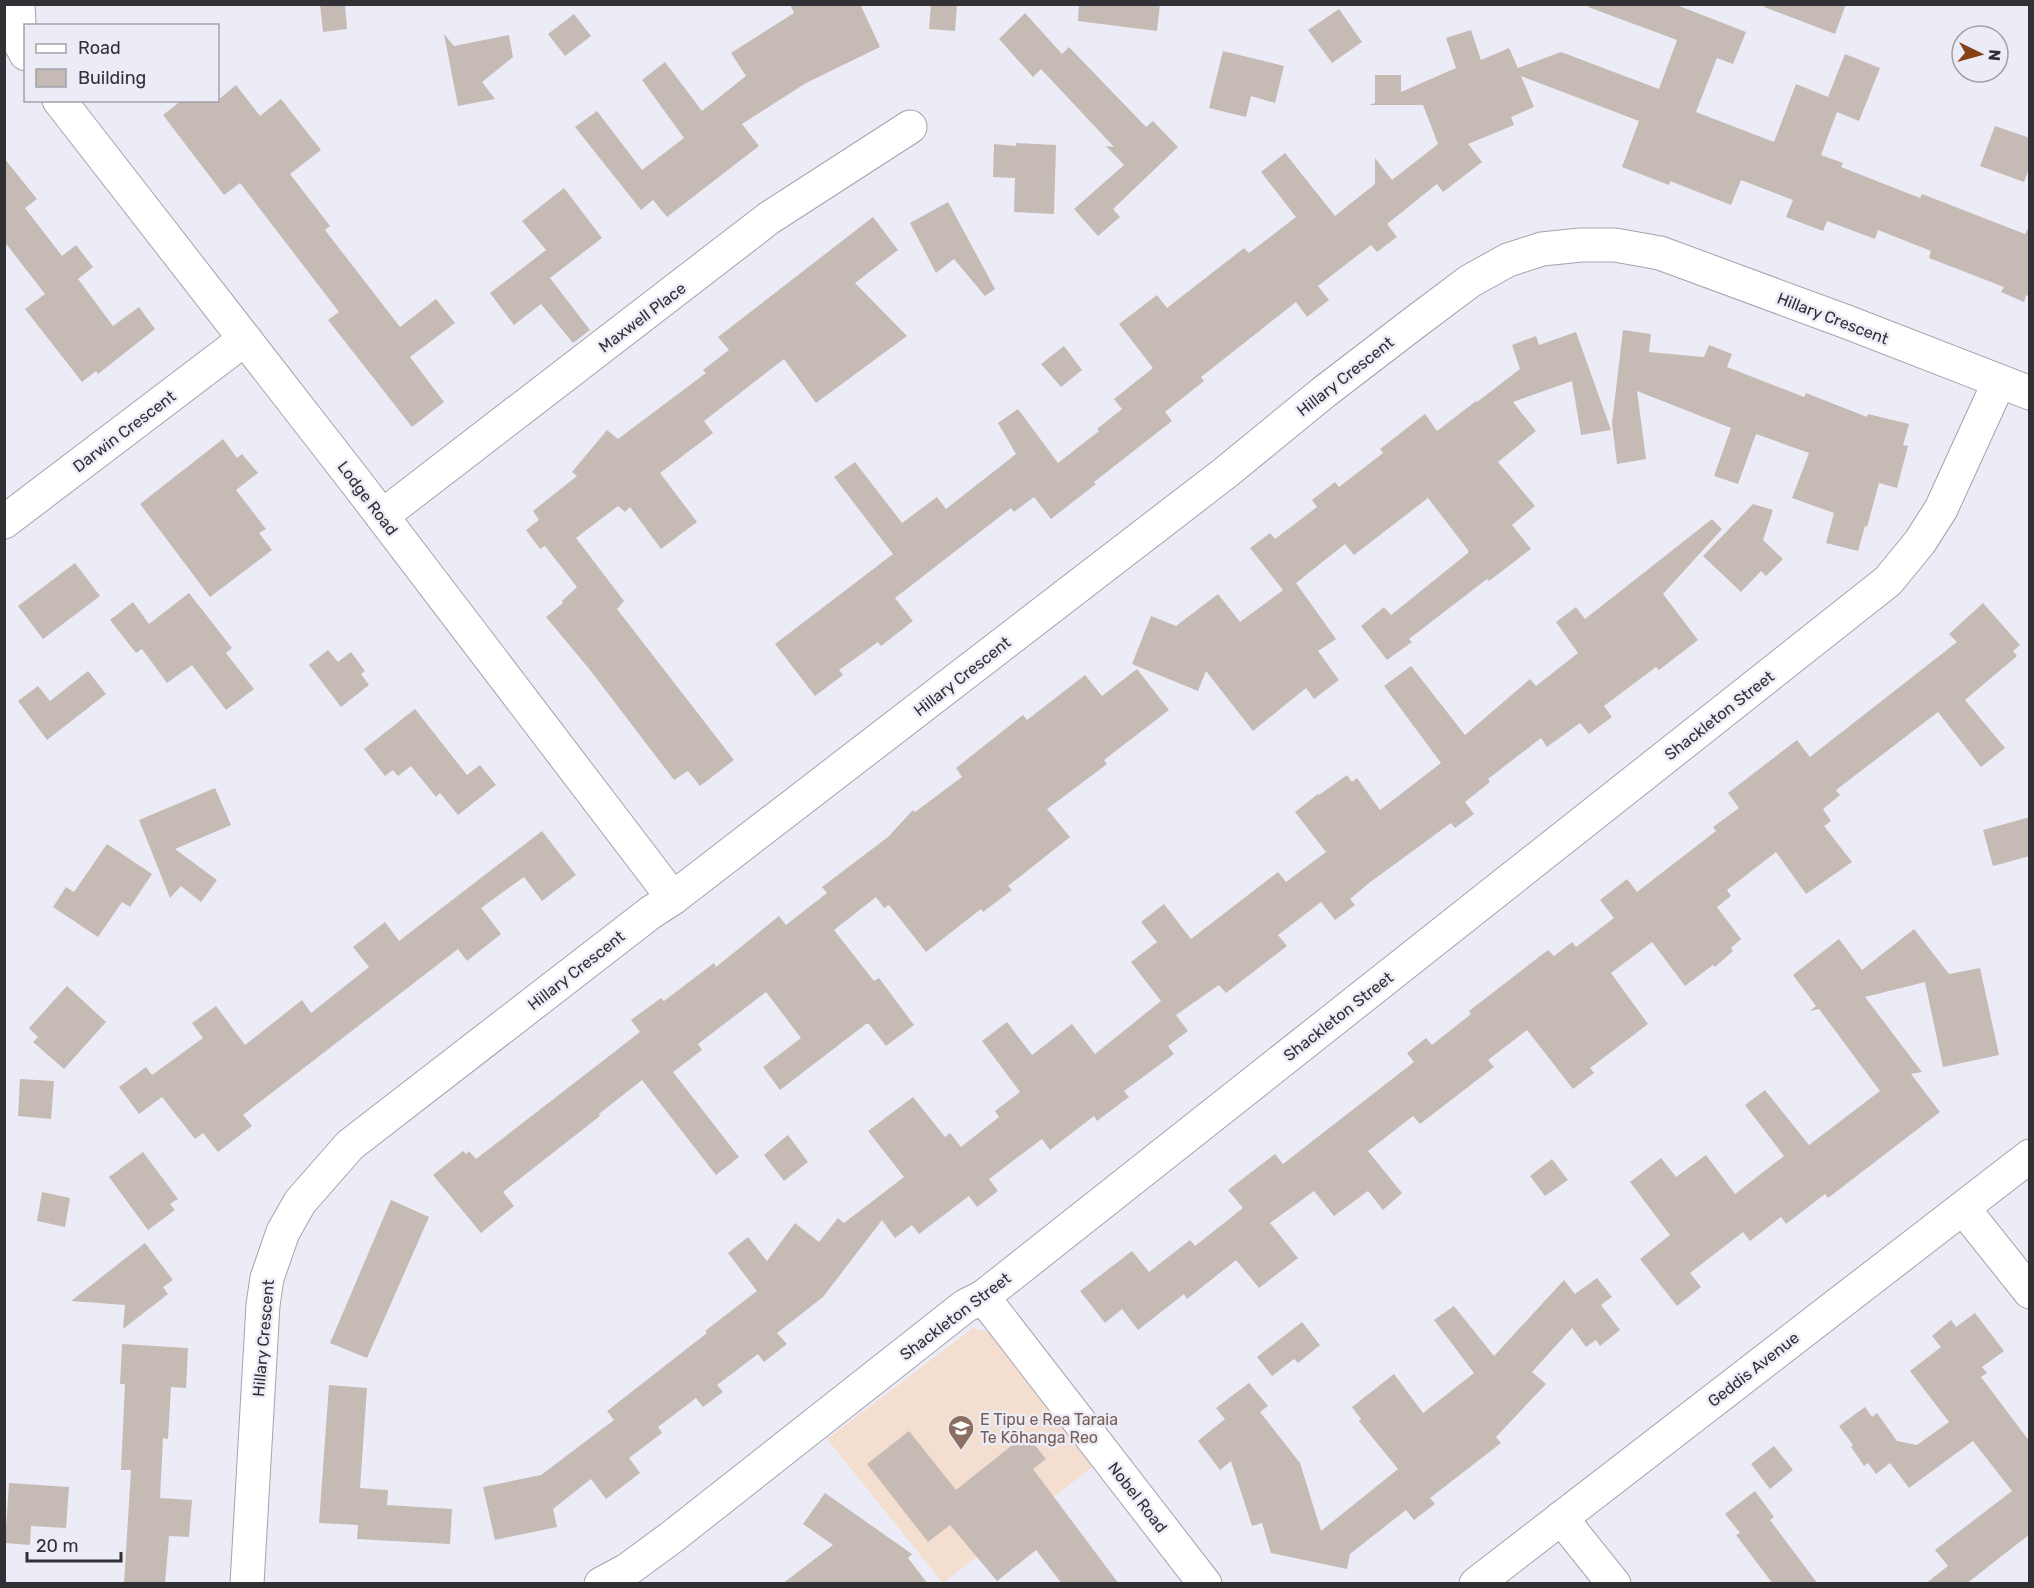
<svg xmlns="http://www.w3.org/2000/svg" width="2034" height="1588" viewBox="0 0 2034 1588" font-family="Rubik,sans-serif">
<rect width="100%" height="100%" fill="#ececf7"/>
<path fill="#f3ded0" d="M 973,1328 L 994,1333 L 1096,1464 L 943,1583 L 827,1439 Z"/>
<g fill="#c6bab5">
<path d="M 320,4 L 345,4 L 347,29 L 323,32 Z"/>
<path d="M 790,4 L 860,4 L 880,47 L 806,83 L 742,124 L 759,146 L 667,217 L 653,200 L 641,210 L 575,127 L 597,111 L 642,170 L 684,138 L 642,80 L 665,62 L 702,111 L 746,76 L 731,53 L 794,13 Z"/>
<path d="M 931,4 L 957,4 L 955,31 L 929,29 Z"/>
<path d="M 1079,4 L 1160,4 L 1157,31 L 1078,21 Z"/>
<path d="M 1588,4 L 1674,4 L 1746,32 L 1733,64 L 1717,58 L 1696,112 L 1774,142 L 1796,84 L 1828,97 L 1845,54 L 1880,68 L 1859,121 L 1837,112 L 1821,155 L 1843,163 L 1841,167 L 1920,198 L 1922,194 L 2025,234 L 2030,225 L 2030,297 L 2026,295 L 2024,302 L 2001,292 L 2004,287 L 1929,258 L 1931,251 L 1878,230 L 1875,239 L 1827,221 L 1823,231 L 1786,217 L 1793,200 L 1741,180 L 1731,205 L 1670,181 L 1669,185 L 1622,167 L 1639,121 L 1521,76 L 1534,107 L 1511,117 L 1514,125 L 1468,144 L 1482,162 L 1443,192 L 1437,184 L 1387,224 L 1397,237 L 1377,252 L 1371,245 L 1318,286 L 1329,300 L 1307,317 L 1296,302 L 1201,377 L 1204,381 L 1165,412 L 1172,421 L 1094,482 L 1096,484 L 1051,519 L 1034,497 L 1014,512 L 1011,508 L 895,598 L 913,621 L 881,646 L 878,642 L 839,670 L 843,675 L 815,696 L 775,644 L 893,554 L 834,477 L 855,462 L 902,523 L 937,497 L 946,509 L 1016,454 L 998,423 L 1018,409 L 1058,463 L 1099,431 L 1097,429 L 1122,409 L 1114,399 L 1153,368 L 1119,324 L 1157,295 L 1167,308 L 1244,248 L 1249,253 L 1296,217 L 1261,172 L 1285,153 L 1335,216 L 1375,184 L 1375,158 L 1392,180 L 1438,144 L 1423,105 L 1369,105 L 1375,103 L 1375,75 L 1401,75 L 1401,92 L 1456,68 L 1446,38 L 1471,30 L 1481,60 L 1509,48 L 1518,68 L 1561,52 L 1659,89 L 1677,40 L 1588,7 Z"/>
<path d="M 1764,4 L 1846,4 L 1835,34 L 1764,7 Z"/>
<path d="M 1339,9 L 1362,42 L 1332,63 L 1308,30 Z"/>
<path d="M 1025,13 L 1062,54 L 1069,47 L 1146,127 L 1153,121 L 1178,147 L 1113,209 L 1120,217 L 1098,236 L 1074,209 L 1124,165 L 1106,146 L 1114,147 L 1041,69 L 1033,77 L 999,39 Z"/>
<path d="M 574,14 L 591,36 L 565,56 L 548,34 Z"/>
<path d="M 444,34 L 454,46 L 509,35 L 513,57 L 482,82 L 495,99 L 458,106 Z"/>
<path d="M 1223,51 L 1284,66 L 1275,103 L 1251,96 L 1246,117 L 1209,108 Z"/>
<path d="M 236,85 L 260,116 L 281,99 L 321,150 L 290,174 L 330,226 L 325,230 L 400,327 L 436,299 L 455,323 L 410,357 L 444,402 L 412,427 L 328,320 L 339,312 L 240,183 L 224,195 L 163,115 L 182,100 L 218,100 Z"/>
<path d="M 1995,126 L 2030,138 L 2030,166 L 2024,182 L 1980,166 Z"/>
<path d="M 1016,143 L 1056,145 L 1054,214 L 1014,212 L 1015,178 L 993,177 L 994,144 L 1016,146 Z"/>
<path d="M 4,158 L 37,199 L 25,208 L 62,256 L 76,245 L 93,267 L 78,279 L 113,326 L 139,307 L 155,329 L 98,374 L 96,371 L 82,382 L 25,309 L 45,294 L 4,241 Z"/>
<path d="M 564,188 L 602,238 L 550,278 L 590,330 L 573,343 L 541,304 L 514,325 L 490,293 L 546,250 L 522,221 Z"/>
<path d="M 948,202 L 995,289 L 985,296 L 954,259 L 936,273 L 910,223 Z"/>
<path d="M 873,217 L 898,250 L 855,283 L 907,336 L 816,403 L 784,359 L 704,421 L 713,433 L 660,473 L 697,522 L 661,549 L 630,507 L 625,512 L 618,506 L 576,538 L 624,601 L 617,609 L 734,760 L 700,786 L 688,771 L 674,780 L 590,670 L 546,617 L 563,603 L 562,601 L 577,587 L 545,546 L 540,549 L 526,530 L 539,520 L 533,511 L 577,476 L 572,472 L 607,430 L 618,439 L 706,373 L 703,370 L 729,350 L 718,337 Z"/>
<path d="M 1623,330 L 1651,334 L 1649,352 L 1704,357 L 1709,345 L 1732,354 L 1727,367 L 1804,397 L 1806,393 L 1867,417 L 1868,414 L 1909,424 L 1903,445 L 1908,446 L 1897,488 L 1879,483 L 1867,527 L 1865,526 L 1858,551 L 1826,543 L 1834,513 L 1792,498 L 1809,453 L 1756,434 L 1738,484 L 1714,476 L 1731,428 L 1637,391 L 1646,459 L 1617,464 L 1612,423 Z"/>
<path d="M 1576,332 L 1611,430 L 1581,435 L 1572,381 L 1513,402 L 1536,431 L 1498,462 L 1535,506 L 1512,525 L 1531,549 L 1489,581 L 1487,579 L 1409,639 L 1412,642 L 1387,660 L 1361,626 L 1384,607 L 1391,615 L 1468,553 L 1468,550 L 1428,498 L 1354,555 L 1345,544 L 1296,583 L 1336,639 L 1318,651 L 1339,680 L 1314,699 L 1306,688 L 1253,731 L 1206,671 L 1198,691 L 1132,664 L 1151,616 L 1176,626 L 1218,594 L 1240,622 L 1283,590 L 1250,548 L 1270,533 L 1275,539 L 1317,507 L 1312,500 L 1335,482 L 1339,487 L 1383,453 L 1380,449 L 1425,414 L 1437,431 L 1476,401 L 1477,402 L 1520,369 L 1512,345 L 1536,336 L 1539,345 Z"/>
<path d="M 1064,346 L 1082,370 L 1061,387 L 1041,364 Z"/>
<path d="M 223,439 L 237,458 L 242,454 L 258,473 L 236,490 L 266,529 L 259,533 L 272,550 L 210,597 L 140,504 Z"/>
<path d="M 1753,504 L 1773,510 L 1763,540 L 1783,559 L 1766,576 L 1761,571 L 1741,592 L 1703,556 Z"/>
<path d="M 1712,519 L 1722,529 L 1663,594 L 1698,640 L 1659,670 L 1656,667 L 1604,706 L 1612,717 L 1589,734 L 1580,723 L 1547,747 L 1541,738 L 1488,779 L 1490,782 L 1465,802 L 1474,814 L 1455,828 L 1451,823 L 1369,883 L 1350,899 L 1355,905 L 1335,920 L 1321,902 L 1278,935 L 1287,946 L 1226,993 L 1219,985 L 1176,1015 L 1188,1031 L 1168,1046 L 1174,1054 L 1124,1091 L 1129,1097 L 1097,1121 L 1094,1116 L 1050,1150 L 1042,1139 L 989,1179 L 998,1191 L 977,1207 L 969,1196 L 919,1234 L 912,1225 L 895,1238 L 882,1220 L 823,1297 L 777,1333 L 787,1344 L 764,1362 L 758,1354 L 717,1385 L 723,1392 L 703,1407 L 696,1398 L 658,1427 L 662,1433 L 629,1458 L 640,1473 L 606,1499 L 591,1479 L 553,1509 L 557,1527 L 495,1540 L 483,1487 L 541,1475 L 614,1420 L 607,1411 L 707,1333 L 705,1331 L 757,1291 L 728,1253 L 748,1237 L 767,1261 L 795,1223 L 819,1242 L 838,1218 L 844,1223 L 904,1177 L 868,1131 L 913,1097 L 945,1137 L 950,1133 L 961,1147 L 999,1117 L 995,1111 L 1020,1092 L 982,1041 L 1007,1022 L 1032,1055 L 1072,1024 L 1095,1054 L 1161,1001 L 1131,962 L 1157,942 L 1141,922 L 1164,904 L 1191,939 L 1278,872 L 1286,882 L 1326,852 L 1295,812 L 1318,794 L 1319,795 L 1347,775 L 1352,782 L 1357,778 L 1380,810 L 1441,763 L 1384,686 L 1411,666 L 1465,735 L 1530,679 L 1536,686 L 1578,653 L 1556,622 L 1576,607 L 1585,619 Z"/>
<path d="M 75,563 L 100,596 L 43,639 L 18,606 Z"/>
<path d="M 189,593 L 232,648 L 226,653 L 254,689 L 226,710 L 192,665 L 167,683 L 142,649 L 136,653 L 110,620 L 133,602 L 149,624 Z"/>
<path d="M 1983,603 L 2020,645 L 2013,651 L 2017,656 L 1965,700 L 2005,748 L 1981,767 L 1938,712 L 1836,790 L 1840,795 L 1823,809 L 1831,821 L 1824,826 L 1852,862 L 1806,894 L 1776,852 L 1727,890 L 1731,896 L 1717,907 L 1741,939 L 1731,948 L 1733,951 L 1715,967 L 1713,965 L 1685,986 L 1652,942 L 1611,973 L 1648,1024 L 1590,1068 L 1594,1073 L 1573,1089 L 1527,1030 L 1488,1060 L 1494,1067 L 1420,1124 L 1413,1116 L 1368,1151 L 1402,1193 L 1383,1210 L 1368,1191 L 1334,1216 L 1314,1191 L 1270,1223 L 1298,1258 L 1259,1288 L 1236,1260 L 1187,1299 L 1184,1294 L 1138,1330 L 1122,1309 L 1105,1323 L 1080,1291 L 1132,1251 L 1149,1272 L 1190,1240 L 1195,1246 L 1243,1208 L 1228,1190 L 1275,1154 L 1283,1164 L 1414,1062 L 1407,1053 L 1426,1038 L 1432,1045 L 1471,1014 L 1469,1011 L 1548,950 L 1554,956 L 1572,942 L 1576,947 L 1614,918 L 1600,900 L 1627,879 L 1637,892 L 1716,831 L 1713,827 L 1739,808 L 1728,793 L 1797,740 L 1810,757 L 1957,642 L 1949,634 Z"/>
<path d="M 328,650 L 338,662 L 351,652 L 365,671 L 361,674 L 369,685 L 341,707 L 309,665 Z"/>
<path d="M 1137,669 L 1169,710 L 1104,760 L 1107,764 L 1047,809 L 1070,837 L 1008,886 L 1012,890 L 983,912 L 981,909 L 926,952 L 889,905 L 884,908 L 876,897 L 834,930 L 874,981 L 879,978 L 914,1025 L 886,1046 L 869,1024 L 866,1024 L 780,1090 L 763,1067 L 801,1038 L 766,992 L 698,1044 L 702,1050 L 673,1072 L 739,1157 L 716,1175 L 642,1080 L 599,1114 L 600,1116 L 503,1192 L 514,1206 L 481,1233 L 433,1175 L 463,1151 L 466,1154 L 469,1151 L 476,1159 L 640,1032 L 631,1020 L 661,998 L 664,1001 L 714,963 L 716,967 L 779,916 L 786,925 L 827,893 L 822,887 L 888,837 L 913,810 L 915,812 L 962,777 L 956,768 L 1023,715 L 1027,720 L 1085,675 L 1102,696 Z"/>
<path d="M 88,671 L 106,694 L 47,740 L 18,701 L 38,686 L 50,701 Z"/>
<path d="M 415,709 L 467,775 L 480,765 L 496,785 L 458,815 L 440,793 L 436,797 L 411,766 L 398,776 L 393,770 L 385,776 L 364,749 Z"/>
<path d="M 215,788 L 231,825 L 175,849 L 217,880 L 201,902 L 181,886 L 170,898 L 139,820 Z"/>
<path d="M 2030,817 L 2030,856 L 1993,866 L 1983,830 Z"/>
<path d="M 542,831 L 576,875 L 542,901 L 524,877 L 481,908 L 501,934 L 467,961 L 458,949 L 243,1115 L 252,1126 L 218,1152 L 203,1133 L 195,1139 L 162,1097 L 139,1114 L 119,1087 L 146,1067 L 152,1075 L 203,1038 L 192,1023 L 216,1006 L 245,1045 L 302,1000 L 311,1013 L 369,967 L 353,947 L 385,922 L 399,941 Z"/>
<path d="M 107,844 L 152,874 L 130,907 L 122,902 L 98,937 L 53,907 L 66,887 L 74,892 Z"/>
<path d="M 1914,929 L 1949,974 L 1980,968 L 1999,1055 L 1943,1067 L 1925,982 L 1865,997 L 1922,1072 L 1911,1074 L 1940,1112 L 1828,1198 L 1825,1194 L 1786,1224 L 1781,1217 L 1750,1241 L 1743,1232 L 1690,1273 L 1701,1287 L 1677,1306 L 1640,1259 L 1670,1235 L 1630,1182 L 1661,1158 L 1676,1177 L 1706,1155 L 1735,1194 L 1784,1156 L 1745,1105 L 1765,1090 L 1809,1145 L 1880,1091 L 1819,1009 L 1810,1011 L 1816,1006 L 1793,975 L 1839,939 L 1862,970 Z"/>
<path d="M 67,986 L 106,1022 L 64,1069 L 33,1042 L 38,1037 L 29,1028 Z"/>
<path d="M 20,1079 L 54,1081 L 51,1119 L 18,1116 Z"/>
<path d="M 788,1135 L 808,1162 L 784,1181 L 764,1155 Z"/>
<path d="M 143,1152 L 178,1199 L 170,1204 L 175,1210 L 148,1230 L 109,1177 Z"/>
<path d="M 1552,1159 L 1568,1180 L 1545,1196 L 1530,1176 Z"/>
<path d="M 42,1192 L 70,1198 L 65,1227 L 37,1221 Z"/>
<path d="M 391,1200 L 429,1217 L 367,1358 L 330,1343 Z"/>
<path d="M 145,1243 L 173,1280 L 163,1287 L 168,1294 L 123,1329 L 125,1305 L 71,1301 Z"/>
<path d="M 1597,1278 L 1612,1297 L 1601,1305 L 1620,1330 L 1600,1346 L 1596,1340 L 1586,1347 L 1572,1328 L 1532,1372 L 1546,1384 L 1496,1437 L 1501,1443 L 1430,1498 L 1435,1504 L 1414,1520 L 1406,1510 L 1350,1554 L 1347,1569 L 1271,1553 L 1262,1523 L 1252,1526 L 1231,1461 L 1220,1470 L 1198,1441 L 1225,1419 L 1216,1408 L 1249,1383 L 1268,1406 L 1260,1412 L 1300,1463 L 1321,1531 L 1398,1469 L 1359,1421 L 1361,1419 L 1352,1407 L 1394,1374 L 1423,1413 L 1474,1373 L 1434,1320 L 1454,1306 L 1494,1356 L 1564,1280 L 1575,1294 Z"/>
<path d="M 1975,1313 L 2004,1351 L 1982,1367 L 1987,1373 L 1981,1377 L 2030,1442 L 2030,1534 L 1966,1584 L 1925,1584 L 1948,1566 L 1935,1550 L 2012,1491 L 1973,1441 L 1909,1488 L 1890,1463 L 1876,1474 L 1868,1463 L 1864,1466 L 1851,1447 L 1853,1445 L 1839,1426 L 1865,1407 L 1872,1417 L 1877,1413 L 1897,1441 L 1917,1445 L 1949,1422 L 1910,1371 L 1941,1347 L 1932,1336 L 1951,1320 L 1956,1327 Z"/>
<path d="M 1302,1322 L 1320,1345 L 1298,1363 L 1294,1359 L 1272,1376 L 1257,1357 Z"/>
<path d="M 122,1344 L 188,1348 L 186,1388 L 171,1387 L 168,1439 L 163,1438 L 160,1498 L 192,1500 L 189,1537 L 169,1536 L 165,1584 L 124,1584 L 131,1470 L 121,1470 L 125,1384 L 120,1384 Z"/>
<path d="M 329,1385 L 367,1388 L 360,1488 L 388,1490 L 387,1505 L 452,1509 L 450,1544 L 357,1539 L 358,1525 L 319,1523 Z"/>
<path d="M 909,1431 L 956,1490 L 1026,1434 L 1046,1459 L 1033,1469 L 1119,1584 L 1062,1584 L 1036,1550 L 997,1581 L 950,1525 L 928,1542 L 867,1464 Z"/>
<path d="M 1774,1446 L 1793,1470 L 1770,1489 L 1751,1464 Z"/>
<path d="M 9,1483 L 69,1487 L 66,1528 L 31,1526 L 30,1545 L 5,1543 Z"/>
<path d="M 1755,1491 L 1774,1517 L 1770,1520 L 1818,1584 L 1773,1584 L 1736,1535 L 1740,1533 L 1725,1514 Z"/>
<path d="M 825,1493 L 912,1554 L 908,1558 L 928,1584 L 782,1584 L 833,1545 L 803,1524 Z"/>
</g>
<g fill="none" stroke-linecap="round" stroke-linejoin="round">
<g stroke="#a3a3ae" stroke-width="35">
<g id="street">
<path d="M 18,4 L 20,43 L 26,54"/>
<path d="M 59,100 L 356,482 L 673,898"/>
<path d="M 382,516 L 769,218 L 910,127"/>
<path d="M 4,522 L 245,339"/>
<path d="M 1963,1208 L 2030,1292"/>
<path d="M 983,1297 L 1205,1584"/>
<path d="M 1561,1518 L 1614,1584"/>
<path d="M 247,1584 L 263,1305 L 267,1278 L 283,1232 L 300,1202 L 350,1145 L 650,913 L 673,898 L 1225,473 L 1324,392 L 1414,323 L 1470,281 L 1508,260 L 1542,249 L 1581,245 L 1615,245 L 1660,253 L 1847,322 L 2030,393"/>
<path d="M 601,1584 L 627,1570 L 672,1537 L 965,1306 L 983,1297 L 1888,581 L 1920,542 L 1941,509 L 1999,382"/>
</g>
</g>
<g stroke="#a3a3ae" stroke-width="35">
<path id="secondary" d="M 1476,1584 L 2030,1156"/>
</g>
<use href="#street" stroke="#fff" stroke-width="33"/>
<use href="#secondary" stroke="#fff" stroke-width="33"/>
</g>
<defs>
<g id="school-pin" transform="scale(1.35)"><path d="M0 17L-7.5 6A9.5 9.5 0 1 1 7.5 6Z" fill="#8d6e63" stroke="#ececf7"/><path d="M0-5L7-2L0 1L-7-2ZM-4 1L0 2.5L4 1V4Q0 6-4 4Z" fill="#fff"/></g>
</defs>
<g fill-rule="evenodd">
<use href="#school-pin" x="961" y="1428"/>
</g>
<g text-anchor="middle" stroke-width="5" stroke-linejoin="round" paint-order="stroke">
<g font-size="16" fill="#303035" stroke="#ececf7">
<text transform="translate(642 317) rotate(-37)" y="6">Maxwell Place</text>
<text transform="translate(1833 318) rotate(21)" y="6">Hillary Crescent</text>
<text transform="translate(1345 376) rotate(-38)" y="6">Hillary Crescent</text>
<text transform="translate(124 431) rotate(-37)" y="6">Darwin Crescent</text>
<text transform="translate(368 498) rotate(53)" y="6">Lodge Road</text>
<text transform="translate(962 676) rotate(-38)" y="6">Hillary Crescent</text>
<text transform="translate(1719 715) rotate(-38)" y="6">Shackleton Street</text>
<text transform="translate(576 970) rotate(-38)" y="6">Hillary Crescent</text>
<text transform="translate(1338 1016) rotate(-38)" y="6">Shackleton Street</text>
<text transform="translate(955 1316) rotate(-37)" y="6">Shackleton Street</text>
<text transform="translate(263 1338) rotate(-85)" y="6">Hillary Crescent</text>
<text transform="translate(1753 1369) rotate(-38)" y="6">Geddis Avenue</text>
<text transform="translate(1138 1497) rotate(52)" y="6">Nobel Road</text>
</g>
<g font-size="16" fill="#785e54" stroke="#ececf7" text-anchor="start">
<text x="980" y="1425">E Tipu e Rea Taraia<tspan x="980" dy="18">Te Kōhanga Reo</tspan></text>
</g>
</g>
<rect width="2034" height="1588" fill="none" stroke="#303035" stroke-width="12"/>
<rect x="24" y="24" width="195" height="78" fill="#ececf7" stroke="#a1a1a9" stroke-width="1.5"/>
<rect x="36" y="44" width="30" height="9" fill="#ffffff" stroke="#a1a1a9" stroke-width="1.5"/>
<text x="78" y="54" font-size="18" fill="#303035">Road</text>
<rect x="36" y="69" width="30" height="18" fill="#c6bab5" stroke="#a1a1a9" stroke-width="1.5"/>
<text x="78" y="84" font-size="18" fill="#303035">Building</text>
<g transform="translate(1980 54) rotate(95)"><circle r="28" fill="#ececf7" stroke="#a1a1a9" stroke-width="1.5"/>
<path d="M0-4.5L10 22L0 15L-10 22Z" fill="#864217"/>
<text y="-9" font-size="16" font-weight="bold" text-anchor="middle" fill="#303035">N</text>
</g>
<path d="M27 1552v9h94v-9" fill="none" stroke="#303035" stroke-width="3"/>
<text x="36" y="1552" font-size="18" fill="#303035" stroke="#ececf7" stroke-width="4.5" paint-order="stroke">20 m</text>
</svg>
